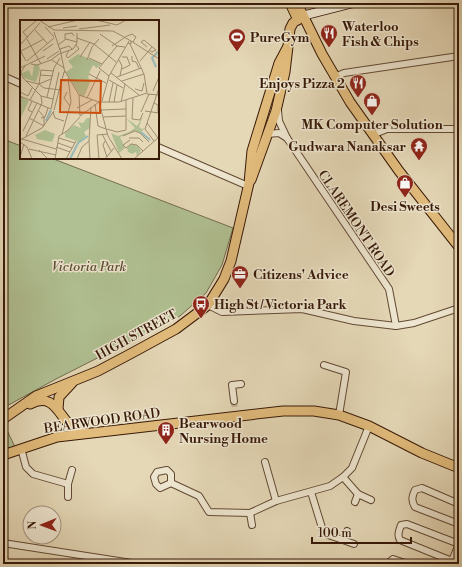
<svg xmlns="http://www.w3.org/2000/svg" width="462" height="567" viewBox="0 0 462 567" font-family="'Libre Bodoni',serif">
<rect width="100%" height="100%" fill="#e5d8b7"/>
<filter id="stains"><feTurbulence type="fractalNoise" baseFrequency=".005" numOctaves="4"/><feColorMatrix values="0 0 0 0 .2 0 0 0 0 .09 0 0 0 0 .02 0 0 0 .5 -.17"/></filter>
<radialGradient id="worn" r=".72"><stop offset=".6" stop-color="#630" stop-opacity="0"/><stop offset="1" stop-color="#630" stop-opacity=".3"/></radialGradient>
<g fill="#b0c092" stroke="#746c4d">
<path d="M 3,139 L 21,146 L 21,158 L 51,158 L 233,228 L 222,265 L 206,293 L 180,316 L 56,379 L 3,408 Z"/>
<path d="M 5,426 L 15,447 L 3,452 L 3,428 Z"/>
</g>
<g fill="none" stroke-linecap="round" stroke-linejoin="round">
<path stroke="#c2b294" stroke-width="6" stroke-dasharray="6 3" stroke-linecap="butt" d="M 234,401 L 235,409"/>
<g stroke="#624934" stroke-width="8">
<g id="minor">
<path d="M 3,76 L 21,84"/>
<path d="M 335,77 L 344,73 L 459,56"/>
<path d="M 278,110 L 279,121 L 287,138 L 389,289 L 396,326"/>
<path d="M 267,134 L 279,133 L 287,138"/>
<path d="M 372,135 L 387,129 L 459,129"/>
<path d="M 158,147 L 248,186"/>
<path d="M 208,305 L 222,312 L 302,309 L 354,321 L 396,326 L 414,323 L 459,308"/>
<path d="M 324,365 L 346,372 L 339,415"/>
<path d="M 234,401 L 232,385 L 241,384"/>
<path d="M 21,448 L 26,467 L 33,474 L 68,484"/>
<path d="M 265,462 L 276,501"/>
<path d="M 343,477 L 358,494 L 371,500"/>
<path d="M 171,483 L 171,474 L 167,470 L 157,472 L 154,477 L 156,484 L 160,488 L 171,483 L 199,496 L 209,512 L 250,513 L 276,501 L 330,486 L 343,477 L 352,468 L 369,426"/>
<path d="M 311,492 L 323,531 L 328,535 L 343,540 L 347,531"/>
<path d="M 68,497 L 68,484 L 72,470"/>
<path d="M 355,502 L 358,494"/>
<path d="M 459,504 L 422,488 L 415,490 C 412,497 411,500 415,507 L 459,524"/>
<path d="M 250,513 L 252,525"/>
<path d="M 343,540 L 354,544"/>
<path d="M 3,543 L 138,564"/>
<path d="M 387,564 L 393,559 L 408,564"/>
<path d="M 452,564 L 452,561 L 459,544 L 407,524 L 401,525 C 399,531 397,535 400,540 L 452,561"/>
</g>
</g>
<g stroke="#371908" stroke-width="10">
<path id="secondary" d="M 302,16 L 353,3"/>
</g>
<g stroke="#371908" stroke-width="11">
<g id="primary">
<path d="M 290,3 L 298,20"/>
<path d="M 297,3 L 322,54 L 350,102 L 399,171 L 459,247"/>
<path d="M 251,180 L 276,111 L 285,72 L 290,29 L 293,23 L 302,16"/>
<path d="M 30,404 C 55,391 59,418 74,429 C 77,431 82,432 86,433"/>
<path d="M 58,409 L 59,397 L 72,383"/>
<path d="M 3,419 L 36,396 L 98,371 L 132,353 L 176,329 L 208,305 L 224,279 L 231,261 L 249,183 L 252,151 L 279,63 L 287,48"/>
<path d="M 3,455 L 57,437 L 283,411 L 314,411 L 339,415 L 369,426 L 422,453 L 459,468"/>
</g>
</g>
<use href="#minor" stroke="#eee6d0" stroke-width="6"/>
<use href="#secondary" stroke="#eee6d0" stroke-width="8"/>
<use href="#primary" stroke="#e2bc7c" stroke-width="9"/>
</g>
<defs>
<g id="restaurant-pin" transform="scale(0.9)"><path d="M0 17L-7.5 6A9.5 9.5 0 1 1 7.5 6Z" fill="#8f2418" stroke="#eee6d0"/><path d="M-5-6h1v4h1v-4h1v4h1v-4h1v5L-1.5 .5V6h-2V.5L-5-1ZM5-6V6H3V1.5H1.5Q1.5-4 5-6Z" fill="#fff"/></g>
<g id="stadium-pin" transform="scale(0.9)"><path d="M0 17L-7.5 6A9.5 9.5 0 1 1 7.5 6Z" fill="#8f2418" stroke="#eee6d0"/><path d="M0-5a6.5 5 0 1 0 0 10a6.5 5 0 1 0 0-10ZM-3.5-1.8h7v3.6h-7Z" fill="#fff"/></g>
<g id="shop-pin" transform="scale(0.9)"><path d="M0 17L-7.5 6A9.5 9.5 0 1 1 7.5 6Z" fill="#8f2418" stroke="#eee6d0"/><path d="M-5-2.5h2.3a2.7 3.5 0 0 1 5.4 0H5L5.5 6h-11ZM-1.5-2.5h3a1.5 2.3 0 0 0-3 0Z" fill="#fff"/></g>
<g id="temple-pin" transform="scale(0.9)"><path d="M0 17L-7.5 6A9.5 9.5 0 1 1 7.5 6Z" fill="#8f2418" stroke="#eee6d0"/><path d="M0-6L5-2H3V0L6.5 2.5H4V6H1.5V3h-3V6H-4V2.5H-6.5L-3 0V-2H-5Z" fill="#fff"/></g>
<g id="office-pin" transform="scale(0.9)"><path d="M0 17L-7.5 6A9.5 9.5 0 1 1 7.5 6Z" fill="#8f2418" stroke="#eee6d0"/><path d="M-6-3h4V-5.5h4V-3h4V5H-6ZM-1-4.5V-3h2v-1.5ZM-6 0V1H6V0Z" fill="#fff"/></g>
<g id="bus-pin" transform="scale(0.9)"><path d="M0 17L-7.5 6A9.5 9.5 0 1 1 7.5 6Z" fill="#8f2418" stroke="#eee6d0"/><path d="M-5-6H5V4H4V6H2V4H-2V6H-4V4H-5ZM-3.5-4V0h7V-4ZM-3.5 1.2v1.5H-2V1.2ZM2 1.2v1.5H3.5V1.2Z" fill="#fff"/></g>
<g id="building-pin" transform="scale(0.9)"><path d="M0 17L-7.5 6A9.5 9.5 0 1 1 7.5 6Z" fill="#8f2418" stroke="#eee6d0"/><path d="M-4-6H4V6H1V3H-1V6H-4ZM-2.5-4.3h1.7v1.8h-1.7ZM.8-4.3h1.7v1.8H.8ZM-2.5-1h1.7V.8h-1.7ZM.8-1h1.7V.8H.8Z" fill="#fff"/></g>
</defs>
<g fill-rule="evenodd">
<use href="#restaurant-pin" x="329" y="33"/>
<use href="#stadium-pin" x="237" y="37"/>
<use href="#restaurant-pin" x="358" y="83"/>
<use href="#shop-pin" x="372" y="101"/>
<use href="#temple-pin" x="419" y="146"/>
<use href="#shop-pin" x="405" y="183"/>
<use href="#office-pin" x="240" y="274"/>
<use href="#bus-pin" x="201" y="304"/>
<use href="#building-pin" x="166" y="430"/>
</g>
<g text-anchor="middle" stroke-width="3" stroke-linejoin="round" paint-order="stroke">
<g font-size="13" font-weight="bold" fill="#371908" stroke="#eee6d0" text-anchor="start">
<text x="342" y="31">Waterloo<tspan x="342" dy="15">Fish &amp; Chips</tspan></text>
<text x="250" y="42">PureGym</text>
<text x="345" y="88" text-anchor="end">Enjoys Pizza 2</text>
<text x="372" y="129" text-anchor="middle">MK Computer Solution</text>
<text x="406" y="151" text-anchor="end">Gudwara Nanaksar</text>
<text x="405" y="211" text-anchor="middle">Desi Sweets</text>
<text x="253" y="279">Citizens' Advice</text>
<text x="214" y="309">High St / Victoria Park</text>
<text x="179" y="428">Bearwood<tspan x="179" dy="15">Nursing Home</tspan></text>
</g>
<g font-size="13" fill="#371908" stroke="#eee6d0">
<text transform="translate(357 223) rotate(56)" y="5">CLAREMONT ROAD</text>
<text transform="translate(136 334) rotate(-29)" y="5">HIGH STREET</text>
<text transform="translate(102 420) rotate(-8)" y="5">BEARWOOD ROAD</text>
</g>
<g font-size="13" font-style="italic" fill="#5b4b31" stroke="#eee6d0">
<text x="89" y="271">Victoria Park</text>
</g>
</g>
<g transform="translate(20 20)">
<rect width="139" height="139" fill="#e5d8b7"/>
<path d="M 58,34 L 81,44 L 77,48 L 73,45 L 70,51 L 68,58 L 71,60 L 64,77 L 60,75 L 46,52 L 53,47 L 48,41 ZM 14,45 L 19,45 L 20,50 L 16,62 L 4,58 L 2,53 L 9,50 L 12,57 ZM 0,76 L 9,81 L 0,99 ZM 123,96 L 119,107 L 122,109 L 125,108 L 121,112 L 132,123 L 121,113 L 115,111 L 100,117 L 105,128 L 99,133 L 91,113 L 98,116 L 109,112 L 115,108 L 106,98 L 117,106 ZM 67,98 L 70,98 L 70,108 L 64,112 L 66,116 L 59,122 L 45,117 L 45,113 L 54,105 L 61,108 L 58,102 L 63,103 ZM 25,110 L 35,114 L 32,122 L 17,119 L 15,115 ZM 111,124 L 118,126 L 121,131 L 117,136 L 116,132 L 112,134 L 108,132 L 107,128 Z" fill="#b0c092"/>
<path fill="none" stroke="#98b8b5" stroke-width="2" d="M 136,47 L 132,38 L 139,31M 26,101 L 31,90M 121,112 L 130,120M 50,139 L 58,123 L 68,116"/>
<path fill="none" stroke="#9f8c71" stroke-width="1" d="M 19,0 L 34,10 L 93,11 L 111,21 L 111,24 L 108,23 L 109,21M 76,0 L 97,5 L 106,0M 25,7 L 34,17M 28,7 L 58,0M 43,8 L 57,6M 59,9 L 90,5M 15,10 L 27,23M 34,12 L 40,30M 80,14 L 97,26 L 105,27M 105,17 L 112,14 L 116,17 L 113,22M 8,18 L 3,12 L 17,0M 57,18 L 74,24 L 96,42M 7,19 L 21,44M 45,19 L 45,14 L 52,13 L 54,16M 111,21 L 139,39M 110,24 L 124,54 L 127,73M 0,25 L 20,3M 38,25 L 46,19 L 57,22M 92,26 L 104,18M 127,27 L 121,22 L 124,20 L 136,30 L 132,32 L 129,30M 40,29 L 49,26 L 52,29M 40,29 L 45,53M 0,30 L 6,41M 49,30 L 46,36 L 48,38 L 59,29 L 56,25M 1,31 L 24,19M 23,31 L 33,24M 112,36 L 112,41 L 116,42 L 119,48M 60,37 L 70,22M 69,38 L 82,44M 27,39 L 39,31M 32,40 L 44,48M 67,40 L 72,27 L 79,19M 99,40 L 102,46 L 100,56M 7,41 L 34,18M 120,41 L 132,27M 11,44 L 17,45 L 31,40 L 39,34 L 53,29 L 57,23 L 57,13M 5,46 L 1,52 L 3,58 L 21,76 L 22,83 L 6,116M 0,48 L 25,36M 102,49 L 110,45 L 107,37 L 102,37M 45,51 L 59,75 L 79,82 L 99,82 L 127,73M 91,53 L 119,75M 69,54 L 86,63M 20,55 L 33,56M 89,56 L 79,48 L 97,26M 97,57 L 121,48M 89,60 L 103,68M 6,61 L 19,64 L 31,59M 102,61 L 124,54M 19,64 L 21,50 L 34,51M 19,64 L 24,68 L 41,70M 115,69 L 122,71 L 124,63M 133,71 L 139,57M 0,72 L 8,76 L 12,68M 47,72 L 44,78 L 50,86M 127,74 L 139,75M 59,75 L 60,96M 0,76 L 31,89M 21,76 L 33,79M 27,77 L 34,48 L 40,38M 67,78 L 80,51M 113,78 L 112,99 L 120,100 L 123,93M 10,80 L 19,64M 82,81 L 89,56 L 108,23M 79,82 L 88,116 L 102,139M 89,82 L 93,63M 94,82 L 97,65M 101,82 L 105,64M 134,83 L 138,85 L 138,93M 75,84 L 78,106 L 86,109M 57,88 L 72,80M 31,89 L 39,52M 34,90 L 44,52M 81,90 L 106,89M 19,91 L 24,97 L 24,106M 125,91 L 139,93M 12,92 L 8,90 L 12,81M 33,92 L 35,98 L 44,101M 121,92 L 129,74M 60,96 L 79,82M 83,97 L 106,96M 9,98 L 24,106M 21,98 L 25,97 L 28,88M 127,103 L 138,118M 87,109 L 97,112 L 106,110 L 106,80M 3,111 L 17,83M 42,114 L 51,82 L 48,58M 82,114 L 91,131M 103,116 L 115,111 L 120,113 L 129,122M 39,118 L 55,123M 109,118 L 119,118 L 123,122M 2,119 L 36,129M 0,120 L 22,108 L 34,91M 110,120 L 103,125 L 106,128 L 111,124M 69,121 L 71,87M 69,121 L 70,139M 85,121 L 83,125 L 87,137M 134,121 L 125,109 L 139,68M 0,122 L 7,127 L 12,139M 38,123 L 52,128M 111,124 L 117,125 L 123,131M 36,127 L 50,132M 9,129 L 36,135M 19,130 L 28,139M 0,137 L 4,124M 35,139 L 39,116 L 47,111 L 60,97M 46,139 L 56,121M 57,139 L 62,127 L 69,121M 79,139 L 77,115 L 88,114M 85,139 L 94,128M 114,139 L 139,117"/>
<path fill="#cd4f0b" fill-opacity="0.15" stroke="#cd4f0b" stroke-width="2" d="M 41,60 L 81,61 L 80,93 L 40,92 Z"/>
<rect width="139" height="139" fill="none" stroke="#371908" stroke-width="2"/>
</g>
<rect width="462" height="567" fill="none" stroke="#e5d8b7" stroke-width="16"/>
<rect x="4" y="4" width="454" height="559" fill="none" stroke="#371908" stroke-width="2"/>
<rect x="8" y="8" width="446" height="551" fill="none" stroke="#371908"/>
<g transform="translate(42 525) rotate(269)"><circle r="19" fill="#eee6d0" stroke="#a59480"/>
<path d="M0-3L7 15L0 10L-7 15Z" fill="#8f2418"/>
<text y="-6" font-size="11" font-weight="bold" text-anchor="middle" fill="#371908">N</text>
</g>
<path d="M312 537v6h99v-6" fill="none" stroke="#371908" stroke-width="2"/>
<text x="318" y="537" font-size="12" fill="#371908" stroke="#eee6d0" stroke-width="3" paint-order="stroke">100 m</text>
<rect width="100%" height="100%" filter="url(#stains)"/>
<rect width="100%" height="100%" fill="url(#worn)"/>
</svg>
